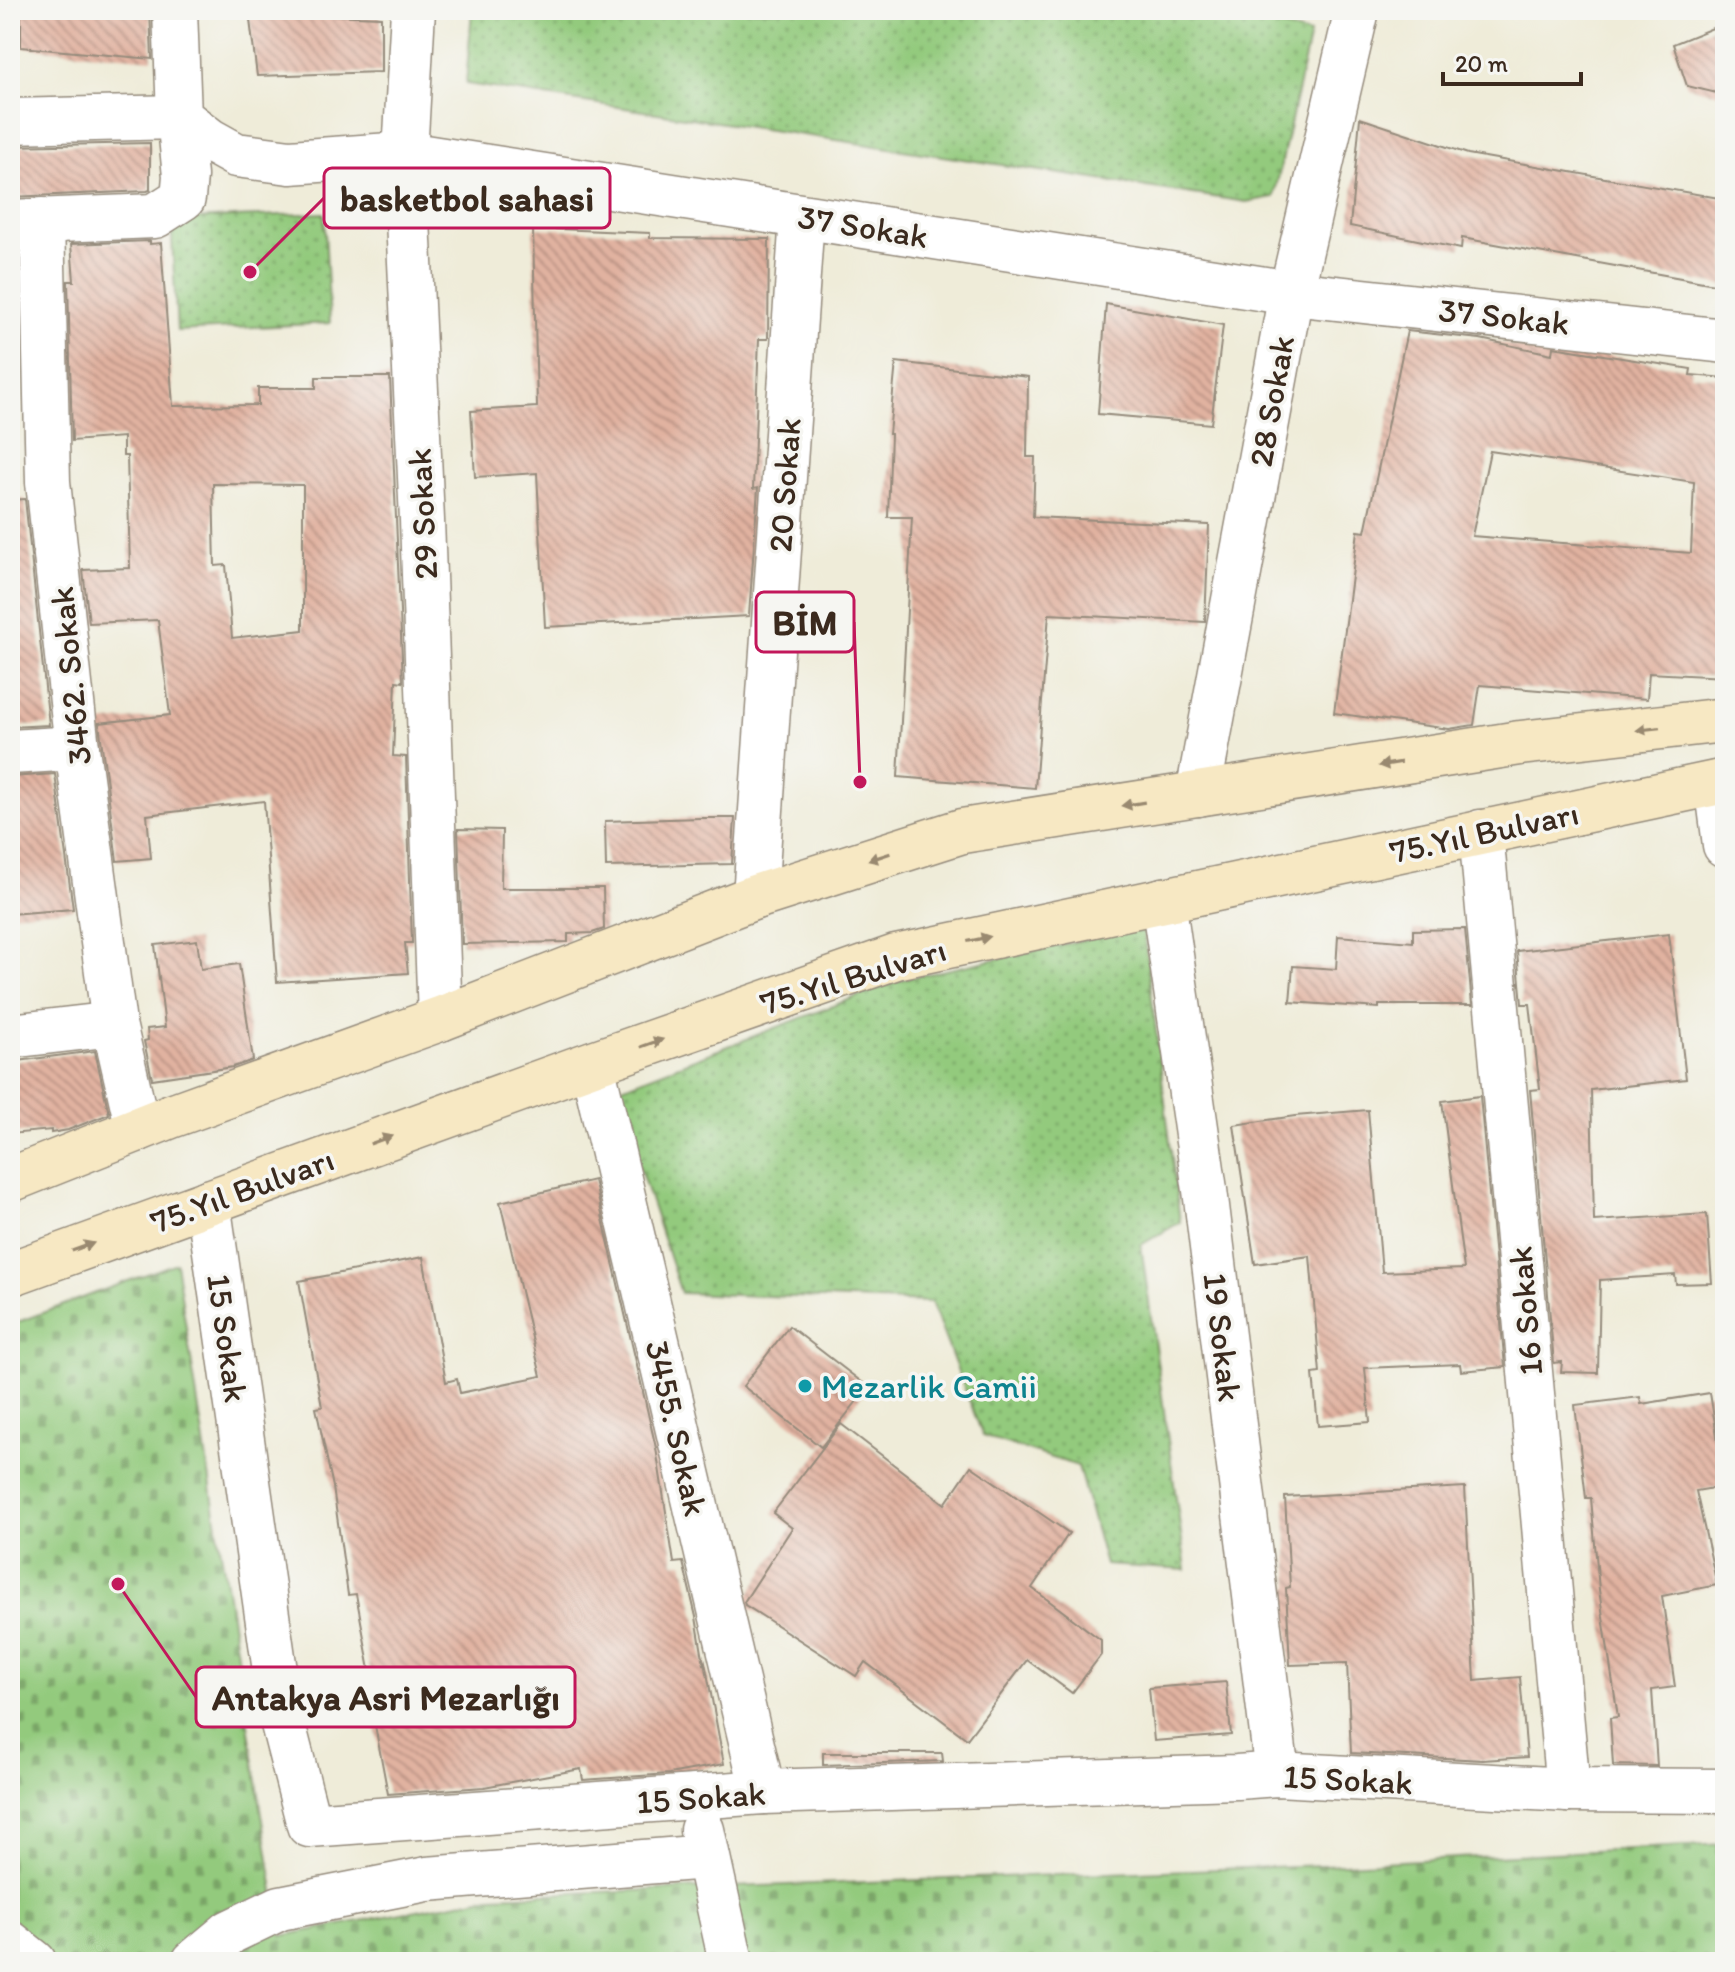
<svg xmlns="http://www.w3.org/2000/svg" width="1735" height="1972" viewBox="0 0 1735 1972" font-family="Itim,sans-serif">
<defs>
<pattern id="grass-dots" width="8" height="8" patternUnits="userSpaceOnUse" patternTransform="scale(2)"><rect width="8" height="8" fill="#93ca7d"/><path d="M2 2h.1M6 6h.1" fill="none" stroke="#79a466" stroke-width="1.8" stroke-linecap="round"/></pattern>
<pattern id="cemetery-stones" width="16" height="16" patternUnits="userSpaceOnUse" patternTransform="scale(2)"><rect width="16" height="16" fill="#93ca7d"/><path d="M2 7V4a2 2 0 0 1 4 0v3zM10 15v-3a2 2 0 0 1 4 0v3z" fill="#79a466"/></pattern>
<pattern id="building-back-hatch" width="6" height="6" patternUnits="userSpaceOnUse" patternTransform="scale(2)"><rect width="6" height="6" fill="#e1b2a0"/><path d="M-1 5l2 2M0 0l6 6M5-1l2 2" fill="none" stroke="#b89182"/></pattern>
</defs>
<rect width="100%" height="100%" fill="#f6f6f2"/>
<filter id="ink" filterUnits="userSpaceOnUse"><feTurbulence type="fractalNoise" baseFrequency=".0125" numOctaves="2"/><feDisplacementMap in="SourceGraphic" scale="16" xChannelSelector="R" yChannelSelector="G"/><feConvolveMatrix kernelMatrix="1 2 1 2 8 2 1 2 1" color-interpolation-filters="sRGB"/></filter>
<filter id="wash" filterUnits="userSpaceOnUse"><feTurbulence type="fractalNoise" baseFrequency=".006" numOctaves="4" result="noise"/><feDisplacementMap in="SourceGraphic" scale="32" xChannelSelector="R" yChannelSelector="G"/><feGaussianBlur stdDeviation="1.8" result="paint"/><feColorMatrix in="noise" values="0 0 0 0 0 0 0 0 0 0 0 0 0 0 0 0 0 1.4 0 .05"/><feComposite in="paint" operator="in"/></filter>
<g filter="url(#wash)">
<rect width="100%" height="100%" fill="#efecd9"/>
<g fill="url(#grass-dots)" stroke="#677a4e" stroke-width="2">
<path d="M 472,10 L 1210,10 L 1310,34 L 1274,197 L 1246,202 L 466,84 Z"/>
<path d="M 324,213 L 330,323 L 177,331 L 171,220 Z"/>
<path d="M 1143,927 L 1180,1222 L 1141,1245 L 1186,1570 L 1105,1565 L 1078,1466 L 983,1436 L 931,1302 L 681,1293 L 614,1090 L 900,980 Z"/>
</g>
<path fill="url(#cemetery-stones)" stroke="#677a4e" stroke-width="2" d="M 176,1263 L 281,1936 L 491,1896 L 1325,1865 L 1725,1844 L 1725,1962 L 10,1962 L 10,1325 Z"/>
<g id="blocks">
<g fill="url(#building-back-hatch)" fill-rule="evenodd">
<path d="M 21,10 L 150,10 L 152,59 L 21,47 Z"/>
<path d="M 249,12 L 381,17 L 381,72 L 257,76 Z"/>
<path d="M 1725,23 L 1725,95 L 1687,86 L 1673,44 Z"/>
<path d="M 1360,118 L 1468,154 L 1725,199 L 1725,286 L 1462,238 L 1461,249 L 1350,226 Z"/>
<path d="M 150,143 L 150,190 L 147,191 L 10,197 L 10,146 Z"/>
<path d="M 533,228 L 650,233 L 650,238 L 769,239 L 768,339 L 759,339 L 753,489 L 758,488 L 749,616 L 545,627 L 537,473 L 475,477 L 471,411 L 537,407 Z"/>
<path d="M 150,241 L 150,244 L 161,243 L 173,406 L 258,405 L 258,388 L 316,388 L 316,377 L 390,377 L 403,682 L 396,681 L 393,756 L 406,757 L 412,943 L 405,943 L 408,973 L 277,982 L 264,801 L 147,815 L 151,858 L 117,861 L 99,723 L 170,715 L 158,620 L 89,623 L 83,570 L 130,568 L 127,456 L 123,456 L 123,437 L 72,441 L 68,281 L 74,281 L 71,244 ZM 213,484 L 303,485 L 303,630 L 232,638 L 226,565 L 215,566 Z"/>
<path d="M 18,282 L 20,332 L 10,332 L 10,283 Z"/>
<path d="M 1106,304 L 1223,325 L 1211,424 L 1098,414 Z"/>
<path d="M 1407,331 L 1480,339 L 1552,354 L 1553,347 L 1691,369 L 1690,375 L 1725,378 L 1725,677 L 1649,673 L 1647,699 L 1480,685 L 1474,725 L 1449,729 L 1334,713 L 1358,531 L 1365,532 ZM 1490,451 L 1694,482 L 1691,553 L 1472,536 Z"/>
<path d="M 896,362 L 1028,377 L 1027,457 L 1035,457 L 1033,517 L 1209,525 L 1205,622 L 1049,614 L 1035,788 L 898,777 L 912,517 L 888,517 L 891,434 L 889,434 Z"/>
<path d="M 25,499 L 49,725 L 10,727 L 10,500 Z"/>
<path d="M 55,774 L 73,909 L 10,914 L 10,777 Z"/>
<path d="M 701,818 L 735,818 L 732,864 L 606,867 L 605,821 Z"/>
<path d="M 458,829 L 502,830 L 501,888 L 603,888 L 604,929 L 592,933 L 568,934 L 568,942 L 462,944 Z"/>
<path d="M 1465,929 L 1472,1005 L 1379,1005 L 1379,1008 L 1290,1002 L 1293,966 L 1336,969 L 1338,936 L 1413,942 L 1413,930 Z"/>
<path d="M 1669,934 L 1686,1079 L 1591,1090 L 1594,1221 L 1707,1214 L 1712,1283 L 1676,1284 L 1675,1275 L 1600,1280 L 1598,1373 L 1561,1372 L 1562,1362 L 1554,1363 L 1530,1090 L 1540,1089 L 1530,1004 L 1522,1004 L 1517,951 Z"/>
<path d="M 197,940 L 201,969 L 239,964 L 253,1060 L 233,1067 L 152,1079 L 144,1041 L 148,1040 L 147,1029 L 165,1027 L 155,945 Z"/>
<path d="M 95,1051 L 109,1114 L 68,1130 L 51,1133 L 51,1130 L 10,1134 L 10,1062 Z"/>
<path d="M 1480,1096 L 1505,1367 L 1461,1371 L 1460,1364 L 1365,1368 L 1370,1422 L 1318,1426 L 1313,1374 L 1320,1373 L 1310,1256 L 1255,1264 L 1234,1125 L 1295,1116 L 1368,1110 L 1382,1272 L 1464,1269 L 1442,1101 Z"/>
<path d="M 594,1180 L 656,1448 L 674,1563 L 683,1562 L 696,1617 L 704,1665 L 705,1662 L 724,1764 L 669,1774 L 583,1780 L 581,1769 L 484,1787 L 388,1794 L 374,1720 L 379,1719 L 356,1594 L 348,1595 L 333,1487 L 316,1408 L 322,1407 L 299,1281 L 423,1257 L 446,1382 L 457,1379 L 460,1393 L 541,1376 L 500,1202 Z"/>
<path d="M 789,1326 L 868,1387 L 821,1447 L 743,1386 Z"/>
<path d="M 1710,1393 L 1725,1486 L 1696,1491 L 1717,1585 L 1662,1596 L 1675,1687 L 1652,1690 L 1657,1766 L 1613,1765 L 1610,1718 L 1618,1717 L 1599,1590 L 1591,1498 L 1586,1498 L 1575,1405 L 1640,1397 L 1641,1404 Z"/>
<path d="M 841,1424 L 945,1504 L 971,1466 L 1069,1533 L 1032,1588 L 1101,1640 L 1101,1655 L 1072,1693 L 1027,1660 L 967,1739 L 865,1662 L 856,1676 L 745,1605 L 744,1602 L 792,1528 L 773,1513 Z"/>
<path d="M 1465,1487 L 1475,1681 L 1520,1677 L 1527,1757 L 1483,1760 L 1351,1753 L 1347,1663 L 1290,1665 L 1286,1588 L 1290,1587 L 1285,1497 Z"/>
<path d="M 1226,1682 L 1231,1735 L 1154,1741 L 1149,1688 Z"/>
<path d="M 823,1753 L 942,1753 L 943,1761 L 823,1765 Z"/>
</g>
</g>
</g>
<g filter="url(#ink)">
<use href="#blocks" fill-opacity="0" stroke="#958b7c" stroke-width="2"/>
<g fill="none" stroke-linecap="round" stroke-linejoin="round">
<g stroke="#958b7c" stroke-width="47">
<g id="minor">
<path d="M 413,10 L 405,154 L 422,520 L 440,1019"/>
<path d="M 10,121 L 179,117 L 209,140 L 236,155 L 290,162 L 405,154 L 1291,293 L 1725,341"/>
<path d="M 42,220 L 48,482 L 77,748 L 114,1024 L 138,1129"/>
<path d="M 10,222 L 155,216 L 183,198 L 185,176 L 179,117 L 175,10"/>
<path d="M 10,752 L 77,748"/>
<path d="M 1717,783 L 1725,845"/>
<path d="M 1198,794 L 1291,293 L 1357,10"/>
<path d="M 1481,832 L 1568,1790"/>
<path d="M 755,897 L 802,217"/>
<path d="M 1163,900 L 1205,1190 L 1277,1774"/>
<path d="M 10,1036 L 114,1024"/>
<path d="M 592,1064 L 763,1792"/>
<path d="M 208,1202 L 282,1720 L 309,1825 L 763,1792 L 1237,1777 L 1277,1774 L 1568,1790 L 1725,1791"/>
<path d="M 702,1830 L 731,1962"/>
<path d="M 10,1943 L 34,1962"/>
<path d="M 194,1962 L 230,1932 L 280,1908 L 427,1879 L 707,1857"/>
</g>
</g>
<g stroke="#958b7c" stroke-width="47">
<g id="secondary">
<path d="M 10,1180 L 171,1116 L 440,1019 L 755,897 L 962,831 L 1520,743 L 1725,720"/>
<path d="M 10,1274 L 593,1063 L 896,957 L 1725,781"/>
</g>
</g>
<use href="#minor" stroke="#fff" stroke-width="44"/>
<use href="#secondary" stroke="#f7e8c3" stroke-width="44"/>
</g>
<defs><path id="oneway-solid" d="M-6-.8H1V-3.2L6.5 0L1 3.2V.8H-6Z" transform="scale(2)"/></defs>
<g fill="#998970">
<use href="#oneway-solid" transform="translate(1648 729) rotate(173)"/>
<use href="#oneway-solid" transform="translate(1390 764) rotate(171)"/>
<use href="#oneway-solid" transform="translate(1133 804) rotate(171)"/>
<use href="#oneway-solid" transform="translate(879 857) rotate(162)"/>
<use href="#oneway-solid" transform="translate(979 939) rotate(-12)"/>
<use href="#oneway-solid" transform="translate(652 1043) rotate(-19)"/>
<use href="#oneway-solid" transform="translate(381 1140) rotate(-20)"/>
<use href="#oneway-solid" transform="translate(83 1247) rotate(-20)"/>
</g>
</g>
<circle fill="#0f9aa8" stroke="#f6f6f2" stroke-width="3" cx="805" cy="1386" r="8"/>
<g text-anchor="middle" stroke-width="7" stroke-linejoin="round" paint-order="stroke">
<g font-size="34" fill="#3b2a1e" stroke="#f6f6f2">
<text transform="translate(863 226) rotate(9)" y="12">37 Sokak</text>
<text transform="translate(1504 316) rotate(6)" y="12">37 Sokak</text>
<text transform="translate(1271 401) rotate(-80)" y="12">28 Sokak</text>
<text transform="translate(784 485) rotate(-86)" y="12">20 Sokak</text>
<text transform="translate(422 514) rotate(-93)" y="12">29 Sokak</text>
<text transform="translate(70 676) rotate(-96)" y="12">3462. Sokak</text>
<text transform="translate(1484 832) rotate(-12)" y="12">75.Yıl Bulvarı</text>
<text transform="translate(853 976) rotate(-17)" y="12">75.Yıl Bulvarı</text>
<text transform="translate(242 1190) rotate(-20)" y="12">75.Yıl Bulvarı</text>
<text transform="translate(1525 1311) rotate(-95)" y="12">16 Sokak</text>
<text transform="translate(1223 1337) rotate(83)" y="12">19 Sokak</text>
<text transform="translate(228 1338) rotate(82)" y="12">15 Sokak</text>
<text transform="translate(677 1428) rotate(77)" y="12">3455. Sokak</text>
<text transform="translate(1348 1779) rotate(3)" y="12">15 Sokak</text>
<text transform="translate(701 1797) rotate(-4)" y="12">15 Sokak</text>
</g>
<g font-size="34" fill="#0d838f" stroke="#f6f6f2" text-anchor="start">
<text x="821" y="1398">Mezarlik Camii</text>
</g>
</g>
<path fill="none" stroke="#c2185b" stroke-width="3" d="M250 272L324 198M860 782L854 622M118 1584L196 1697"/>
<g fill="#c2185b" stroke="#f6f6f2" stroke-width="3">
<circle cx="250" cy="272" r="8"/>
<circle cx="860" cy="782" r="8"/>
<circle cx="118" cy="1584" r="8"/>
</g>
<g fill="#f6f6f2" stroke="#c2185b" stroke-width="3">
<rect x="324" y="168" width="286" height="60" rx="8"/>
<rect x="756" y="592" width="98" height="60" rx="8"/>
<rect x="196" y="1667" width="379" height="60" rx="8"/>
</g>
<g font-size="36" text-anchor="middle" font-weight="bold" fill="#3b2a1e">
<text x="467" y="211">basketbol sahasi</text>
<text x="805" y="635">BİM</text>
<text x="386" y="1710">Antakya Asri Mezarlığı</text>
</g>
<rect width="1735" height="1972" fill="none" stroke="#f6f6f2" stroke-width="40"/>
<path d="M1443 72v12h138v-12" fill="none" stroke="#3b2a1e" stroke-width="4"/>
<text x="1455" y="72" font-size="24" fill="#3b2a1e" stroke="#f6f6f2" stroke-width="6" paint-order="stroke">20 m</text>
</svg>
